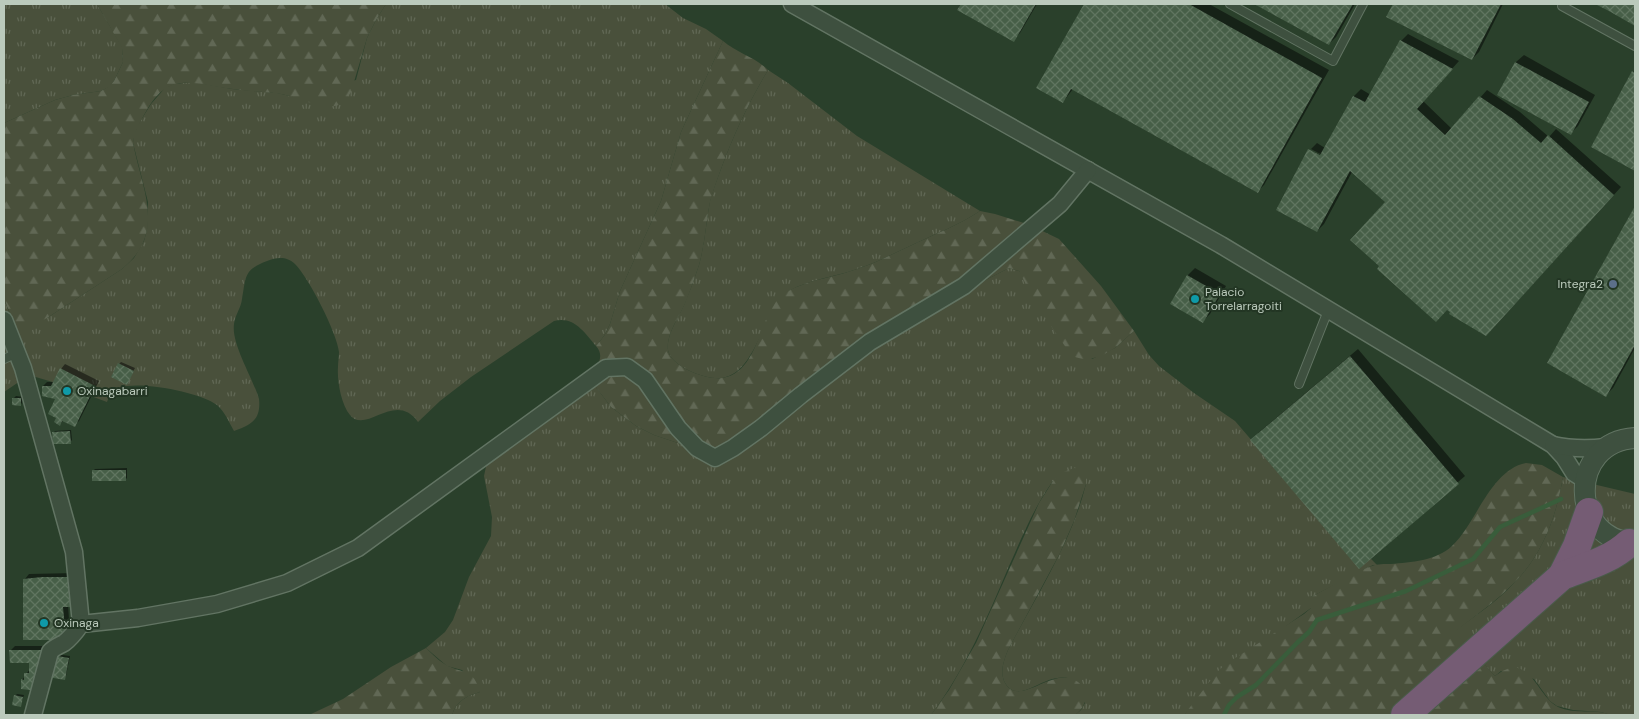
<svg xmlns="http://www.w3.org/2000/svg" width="1639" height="719" viewBox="0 0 1639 719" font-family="'DM Sans',sans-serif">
<defs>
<pattern id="grass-tufts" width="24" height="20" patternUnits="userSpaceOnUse" patternTransform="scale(1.25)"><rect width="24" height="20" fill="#49503b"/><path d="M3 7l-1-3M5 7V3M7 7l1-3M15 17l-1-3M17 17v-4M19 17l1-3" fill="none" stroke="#616855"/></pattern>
<pattern id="forest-firs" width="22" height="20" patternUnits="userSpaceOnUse" patternTransform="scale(1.25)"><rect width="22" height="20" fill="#49503b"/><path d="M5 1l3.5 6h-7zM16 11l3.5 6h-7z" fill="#616855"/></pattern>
<pattern id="building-cross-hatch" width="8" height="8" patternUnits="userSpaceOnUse" patternTransform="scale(1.25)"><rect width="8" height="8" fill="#475f48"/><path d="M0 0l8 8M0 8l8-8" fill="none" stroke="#607560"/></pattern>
</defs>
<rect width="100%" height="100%" fill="#2a402b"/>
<g fill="url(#grass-tufts)">
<path d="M 4,4 L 97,4 L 122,47 L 123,62 L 114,81 L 109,87 L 101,91 L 73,95 L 55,100 L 4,123 Z"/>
<path d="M 386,4 L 665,4 L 683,18 L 706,29 L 723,41 L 681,132 L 661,201 L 620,291 L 610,324 L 604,336 L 596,346 C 584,332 574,316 554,321 L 471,377 L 440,401 L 418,422 C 395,390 366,435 350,415 C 341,404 337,381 338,367 C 338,362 339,357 339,352 C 337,333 309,278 295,264 C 287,256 277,257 267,261 C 243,270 246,278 242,299 C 241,308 235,315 234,324 C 231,344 253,378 259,399 C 261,419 252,425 234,431 C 229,422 225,412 217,405 C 200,392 138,380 119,388 C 113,390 109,395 107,402 L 56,383 L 29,375 L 4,392 L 4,299 L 11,317 L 47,318 L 122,269 L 134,258 L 144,241 L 147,230 L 148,202 L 133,143 L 134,135 L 138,125 L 151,104 L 165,88 L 174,84 L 193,82 L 232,89 L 277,93 L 290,96 L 356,80 L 367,38 L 376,20 Z"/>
<path d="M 768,70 L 788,83 L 857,136 L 980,211 C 959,225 935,234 912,245 C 894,253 876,263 857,269 C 839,276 795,282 783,296 C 762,317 755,373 722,378 C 706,380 671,367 668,350 C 666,333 681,315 686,300 C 691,289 695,277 699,265 C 705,244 706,222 710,201 C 713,190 717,180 721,169 C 734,134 749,102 768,70 Z"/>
<path d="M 1009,268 L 1019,271 L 1092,359 L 1115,348 L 1134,331 L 1149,355 L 1159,366 L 1194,393 L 1235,421 L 1260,450 L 1311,498 L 1377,565 L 1373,565 L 1311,597 L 1311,608 L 1286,626 L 1193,705 L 1184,715 L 1075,715 L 1081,710 L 1085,703 L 1068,678 C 1061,677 1055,678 1049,680 C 1034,685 1014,702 1004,681 C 1000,670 1004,660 1008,650 C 1035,598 1072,542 1086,484 L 1053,481 C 1034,507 1022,537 1009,566 C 987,618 965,670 931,715 L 452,715 C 456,701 467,696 480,692 L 462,670 L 447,666 L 426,648 L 445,632 L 453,620 L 469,577 L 491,536 L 492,517 L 484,476 L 487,462 L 589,378 L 611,407 L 636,426 L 654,435 L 684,445 L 736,442 L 878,346 L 974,286 Z"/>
<path d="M 1563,477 L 1635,494 L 1635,715 L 1611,715 L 1601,712 L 1573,710 L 1557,706 L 1550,701 L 1534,679 L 1501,671 L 1495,676 L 1454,632 C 1474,616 1497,602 1514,583 C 1543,554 1556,517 1563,477 Z"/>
</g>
<g fill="url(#forest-firs)">
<path d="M 97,4 L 386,4 L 376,20 L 367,38 L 351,92 C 347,99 343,105 334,106 C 320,109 303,99 290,96 C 271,91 252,92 233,89 C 196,85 171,70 148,108 C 141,120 135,130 133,143 C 142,190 167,232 122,269 L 47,318 L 35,324 L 23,327 L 14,323 L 4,299 L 4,123 L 55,100 L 73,95 L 101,91 L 108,87 L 114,81 L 123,62 L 122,48 Z"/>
<path d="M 723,41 C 737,53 755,57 768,70 C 749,102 734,134 721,169 C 717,180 713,191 710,202 C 706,222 705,244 699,265 C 695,277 691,289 686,301 C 681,315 666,333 668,350 C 671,367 706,380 722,378 C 760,372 758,315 782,295 C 803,280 833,278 857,269 C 876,263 894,253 912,245 C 935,234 959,225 980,211 L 995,214 L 1030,225 L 1059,239 L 1101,286 L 1134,331 L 1115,348 L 1101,356 L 1086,360 L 1075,357 L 1067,349 L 1053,329 L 1033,298 L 1019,271 L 1009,268 L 974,286 L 878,346 L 718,463 L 684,445 L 654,435 L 636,426 L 611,407 L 589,378 C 596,368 606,357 596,346 L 604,336 L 610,324 L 620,291 L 661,201 L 681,132 Z"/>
<path d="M 1526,463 L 1542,465 L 1563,477 C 1556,517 1543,554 1514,583 C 1497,601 1474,616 1455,632 L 1495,676 C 1530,649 1535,695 1558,707 C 1575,715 1594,708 1611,715 L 1184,715 L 1217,672 L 1226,664 L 1304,614 L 1311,608 L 1311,597 C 1331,587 1351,573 1372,566 C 1377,564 1385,564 1391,564 C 1411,562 1436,561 1452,546 C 1476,524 1490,470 1526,463 Z"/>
<path d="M 1074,468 L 1081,469 L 1086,475 L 1086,484 L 1074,521 L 1060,553 L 1008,650 C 1004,660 1000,670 1004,681 C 1018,711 1054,663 1078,682 C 1082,685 1085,690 1085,695 C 1086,704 1082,709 1075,715 L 931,715 L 949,690 L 976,643 L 1039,503 L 1053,481 L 1061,473 Z"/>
<path d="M 426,648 C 432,654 440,662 448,666 C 466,674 473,669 480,692 C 467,696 456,701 452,715 L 309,715 L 343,699 L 391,667 Z"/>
</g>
<g fill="#0007">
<path d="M 962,4 L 1037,4 L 1020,33 L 1013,40 L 959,9 Z"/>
<path d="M 1085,4 L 1209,4 L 1329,70 L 1264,185 L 1257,192 L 1073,89 L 1063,102 L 1038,88 Z"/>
<path d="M 1256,4 L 1355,4 L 1336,37 L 1329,44 Z"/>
<path d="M 1394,4 L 1503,4 L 1479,52 L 1472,59 L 1388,17 Z"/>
<path d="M 1598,4 L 1635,4 L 1635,25 Z"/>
<path d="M 1408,34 L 1459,61 L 1423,101 L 1452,129 L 1487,90 L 1520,112 L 1549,137 L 1556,129 L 1621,187 L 1493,328 L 1452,311 L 1381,266 L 1386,201 L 1352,172 L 1324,224 L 1317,231 L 1309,150 L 1326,157 L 1311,149 L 1317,143 L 1325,148 L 1354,96 L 1361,89 L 1371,95 L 1401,41 Z"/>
<path d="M 1524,55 L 1595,95 L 1578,126 L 1571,133 L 1499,94 L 1516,62 Z"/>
<path d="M 1635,69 L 1635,170 L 1593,146 Z"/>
<path d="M 1635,209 L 1635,348 L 1613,388 L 1606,395 L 1548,363 Z"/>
<path d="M 1195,268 L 1226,286 L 1210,314 L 1203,321 L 1172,304 L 1188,275 Z"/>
<path d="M 1358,349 L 1465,476 L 1359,567 L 1258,433 Z"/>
<path d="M 121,362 L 135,368 L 127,383 L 119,364 Z"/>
<path d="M 65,364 L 99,381 L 79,421 L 74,425 L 64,420 L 60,424 L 57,418 L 57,398 L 43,386 L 47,382 L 54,382 L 61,369 Z"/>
<path d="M 16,396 L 23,397 L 22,403 L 20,405 L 14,398 Z"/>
<path d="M 71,430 L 72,440 L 70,442 L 53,433 L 55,431 Z"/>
<path d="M 127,468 L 127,478 L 125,480 L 93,471 L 95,469 Z"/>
<path d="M 76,573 L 68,605 L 70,634 L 65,638 L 25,579 L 29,574 Z"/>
<path d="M 15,646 L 45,646 L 42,685 L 22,680 L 30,669 L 30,661 L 10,651 Z"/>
<path d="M 55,654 L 70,656 L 66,676 L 64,678 Z"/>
<path d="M 17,694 L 24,695 L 20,706 L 15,696 Z"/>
</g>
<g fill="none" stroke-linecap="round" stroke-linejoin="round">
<path stroke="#395d3b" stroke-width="4.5" d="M 1224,715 L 1229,705 L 1237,697 L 1256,685 L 1297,643 L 1309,632 L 1317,620 L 1406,591 L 1473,559 L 1500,527 L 1561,499"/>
</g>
<g fill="url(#building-cross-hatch)">
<path d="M 961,4 L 1036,4 L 1014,42 L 957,10 Z"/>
<path d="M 1084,4 L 1189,4 L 1322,78 L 1258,193 L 1071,89 L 1063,103 L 1036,88 Z"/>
<path d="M 1254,4 L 1353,4 L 1329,45 Z"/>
<path d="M 1393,4 L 1501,4 L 1472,60 L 1386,17 Z"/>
<path d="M 1595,4 L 1635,4 L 1635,26 L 1609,11 Z"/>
<path d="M 1400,40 L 1453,69 L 1417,109 L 1445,135 L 1479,96 L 1513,119 L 1541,143 L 1548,135 L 1614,195 L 1486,336 L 1449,314 L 1450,312 L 1447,310 L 1436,322 L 1377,269 L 1379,266 L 1350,240 L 1385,202 L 1350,171 L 1317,232 L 1276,210 L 1308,149 L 1320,155 L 1353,96 L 1365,102 Z"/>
<path d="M 1515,62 L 1589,102 L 1571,135 L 1497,95 Z"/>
<path d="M 1632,71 L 1635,73 L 1635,171 L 1591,147 Z"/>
<path d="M 1635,206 L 1635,345 L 1606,397 L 1547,363 Z"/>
<path d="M 1187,275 L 1220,294 L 1203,323 L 1170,304 Z"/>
<path d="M 1350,356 L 1459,484 L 1359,569 L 1250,440 Z"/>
<path d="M 118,363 L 134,371 L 127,385 L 111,377 Z"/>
<path d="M 60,368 L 95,386 L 75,427 L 62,421 L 60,426 L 54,422 L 56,418 L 48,414 L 55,399 L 42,396 L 42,386 L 51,386 Z"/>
<path d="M 12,398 L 21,398 L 21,406 L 12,405 Z"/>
<path d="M 70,431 L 71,444 L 53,444 L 52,432 Z"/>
<rect x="92" y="470" width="34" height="11"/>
<path d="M 42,577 L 72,577 L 73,607 L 63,607 L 66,640 L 23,640 L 23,579 Z"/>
<path d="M 9,650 L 41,650 L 38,691 L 21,689 L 21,679 L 24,680 L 24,673 L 29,673 L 29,663 L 10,663 Z"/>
<path d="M 52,655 L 69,658 L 65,680 L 48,677 Z"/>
<path d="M 14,695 L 23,697 L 21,707 L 12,705 Z"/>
</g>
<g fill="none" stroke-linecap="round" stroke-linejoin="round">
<g stroke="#627463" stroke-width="10">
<g id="service">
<path d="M 1230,4 L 1333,61 L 1363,4"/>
<path d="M 1562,6 L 1635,46"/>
<path d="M 4,359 L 17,353"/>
<path d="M 1299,384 L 1329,308"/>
</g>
</g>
<g stroke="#627463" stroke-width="19">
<g id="minor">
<path d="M 792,4 L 1221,245 L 1553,445 L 1564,457 L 1574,473 L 1585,480"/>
<path d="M 4,320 L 23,368 L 74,552 L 81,624"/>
<path d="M 1553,445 C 1571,449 1588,449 1606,447"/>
<path d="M 33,715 L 50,652 C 54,647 59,646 64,643 C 71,638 76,631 81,624 L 138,618 L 217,604 L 287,583 L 358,548 L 606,368 L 627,367 L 645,380 L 678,428 L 697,448 L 715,458 L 733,448 L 761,428 L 801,395 L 870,342 L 964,286 L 1060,204 L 1088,170"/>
</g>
</g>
<g stroke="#627463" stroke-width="22">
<path id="tertiary" d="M 1635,438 C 1567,442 1569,541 1635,543"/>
</g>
<g stroke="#495b4a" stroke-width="30">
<g id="motorway">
<path d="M 1562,576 L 1577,546 L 1589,512"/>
<path d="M 1405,715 L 1562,576 C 1585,567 1611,560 1629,543"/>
</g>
</g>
<use href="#service" stroke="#3e503f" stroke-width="8"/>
<use href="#minor" stroke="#3e503f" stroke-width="16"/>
<use href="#tertiary" stroke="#3e503f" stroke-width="20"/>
<use href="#motorway" stroke="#755c74" stroke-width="28"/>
</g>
<circle fill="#5c6f8a" stroke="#233624" stroke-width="2" cx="1613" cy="284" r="5"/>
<g fill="#0f9aa8" stroke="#233624" stroke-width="2">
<circle cx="1195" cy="299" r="5"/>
<circle cx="67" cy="391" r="5"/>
<circle cx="44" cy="623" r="5"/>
</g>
<g text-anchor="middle" stroke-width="4" stroke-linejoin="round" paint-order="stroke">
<g font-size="12" fill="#bbcabc" stroke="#233624" text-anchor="start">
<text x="1603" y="288" text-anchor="end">Integra2</text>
<text x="1205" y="296">Palacio<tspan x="1205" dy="14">Torrelarragoiti</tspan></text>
<text x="77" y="395">Oxinagabarri</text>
<text x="54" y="627">Oxinaga</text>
</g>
</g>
<rect width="1639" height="719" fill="none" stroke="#bbcabc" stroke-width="10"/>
</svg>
